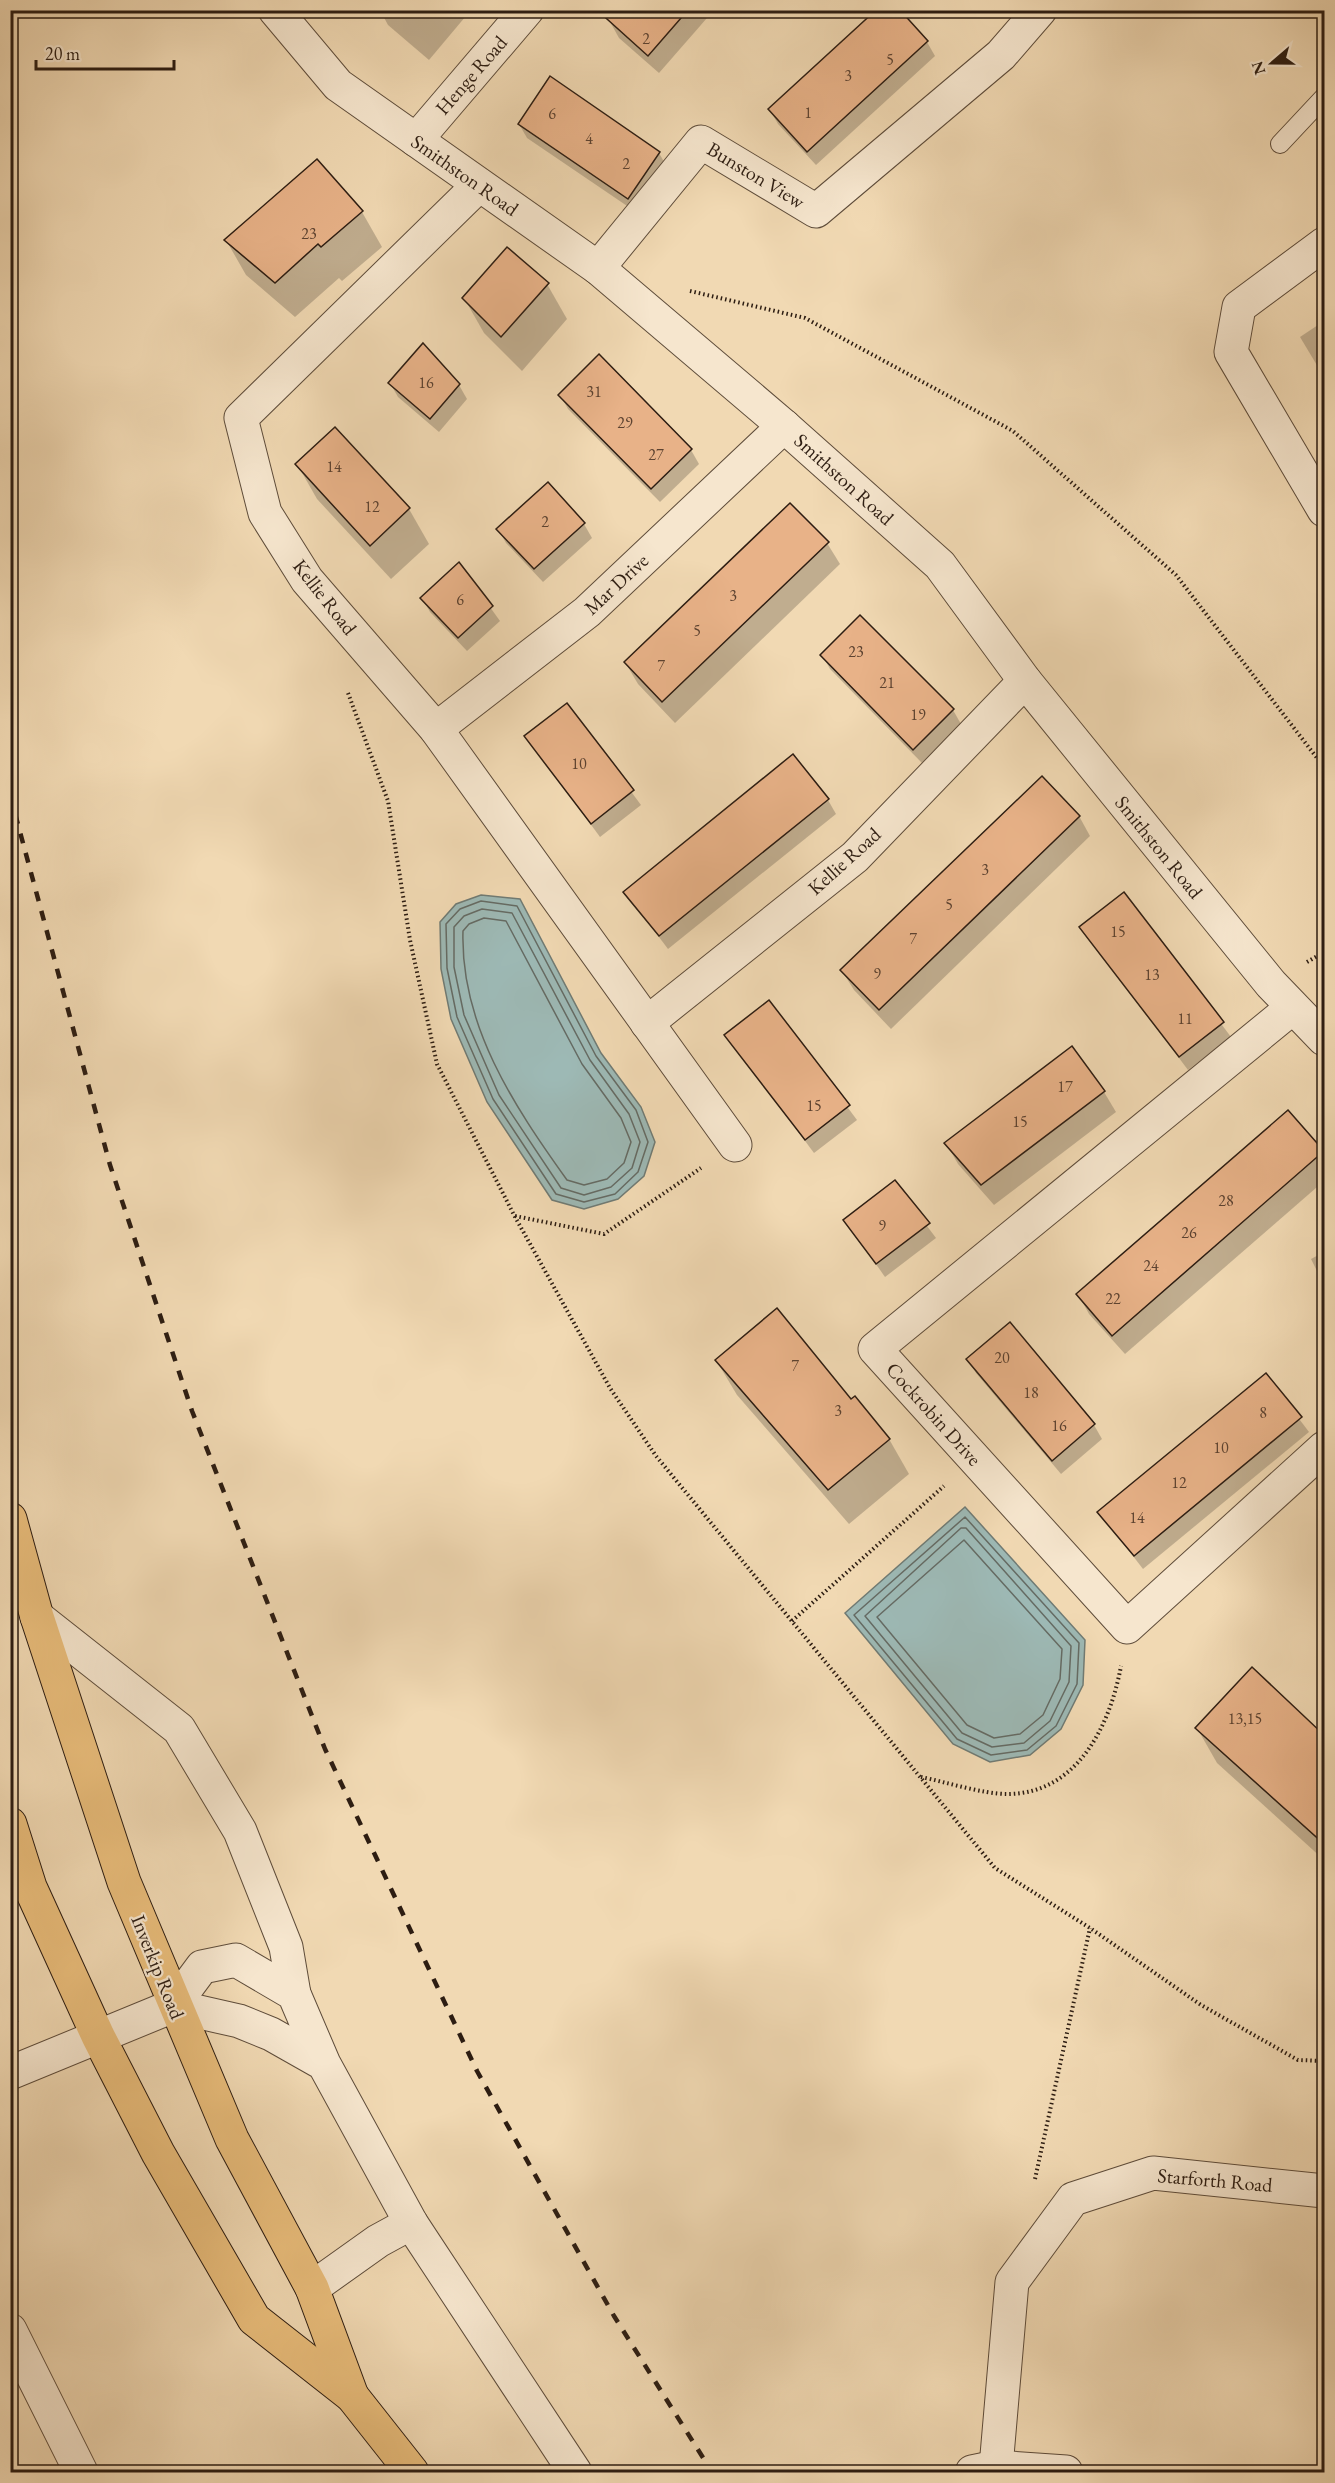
<svg xmlns="http://www.w3.org/2000/svg" width="1335" height="2483" viewBox="0 0 1335 2483" font-family="'EB Garamond',serif">
<rect width="100%" height="100%" fill="#f1d9b3"/>
<filter id="stains"><feTurbulence type="fractalNoise" baseFrequency=".00333" numOctaves="4"/><feColorMatrix values="0 0 0 0 .2 0 0 0 0 .09 0 0 0 0 .02 0 0 0 .5 -.17"/></filter>
<radialGradient id="worn" r=".72"><stop offset=".6" stop-color="#630" stop-opacity="0"/><stop offset="1" stop-color="#630" stop-opacity=".3"/></radialGradient>
<g fill="#9db9b5" stroke="#707b74" stroke-width="1.5">
<path d="M 481,895 L 520,899 L 601,1053 L 641,1107 L 655,1142 L 644,1176 L 618,1199 L 584,1209 L 552,1200 L 487,1102 L 451,1019 L 441,969 L 440,922 L 456,904 Z"/>
<path d="M 965,1507 L 1085,1640 L 1083,1685 L 1061,1729 L 1030,1755 L 990,1762 L 953,1744 L 845,1613 Z"/>
</g>
<g fill="#0003">
<path d="M 380,10 L 471,10 L 429,60 L 388,25 Z"/>
<path d="M 617,10 L 714,10 L 659,73 L 619,38 L 609,20 Z"/>
<path d="M 927,42 L 935,56 L 816,165 L 778,124 L 770,110 Z"/>
<path d="M 519,124 L 659,153 L 667,167 L 636,212 L 527,138 Z"/>
<path d="M 362,212 L 382,247 L 342,281 L 339,278 L 295,317 L 246,275 L 226,240 Z"/>
<path d="M 547,284 L 567,319 L 522,371 L 484,333 L 464,298 Z"/>
<path d="M 1324,321 L 1324,377 L 1300,337 Z"/>
<path d="M 423,345 L 459,385 L 467,399 L 439,432 L 398,397 L 390,383 Z"/>
<path d="M 599,356 L 691,450 L 699,464 L 660,502 L 568,409 L 560,395 Z"/>
<path d="M 335,429 L 409,509 L 429,544 L 391,579 L 317,499 L 297,464 Z"/>
<path d="M 584,524 L 592,538 L 543,582 L 506,543 L 498,529 Z"/>
<path d="M 827,543 L 840,564 L 675,723 L 638,684 L 625,662 Z"/>
<path d="M 459,564 L 500,621 L 467,651 L 430,612 L 422,598 Z"/>
<path d="M 860,617 L 953,710 L 961,724 L 922,763 L 830,669 L 822,655 Z"/>
<path d="M 567,705 L 641,805 L 600,837 L 526,736 Z"/>
<path d="M 828,800 L 836,814 L 668,949 L 625,892 Z"/>
<path d="M 1079,816 L 1090,836 L 891,1029 L 854,990 L 842,971 Z"/>
<path d="M 1124,894 L 1231,1037 L 1188,1070 L 1081,927 Z"/>
<path d="M 769,1002 L 857,1120 L 814,1153 L 726,1035 Z"/>
<path d="M 1104,1092 L 1116,1112 L 994,1205 L 958,1164 L 946,1143 Z"/>
<path d="M 1288,1112 L 1324,1155 L 1324,1181 L 1125,1354 L 1089,1314 L 1078,1294 Z"/>
<path d="M 894,1182 L 936,1238 L 885,1277 L 845,1220 Z"/>
<path d="M 1324,1252 L 1324,1285 L 1311,1259 Z"/>
<path d="M 1010,1324 L 1094,1425 L 1102,1439 L 1061,1474 L 976,1373 L 968,1359 Z"/>
<path d="M 716,1360 L 851,1401 L 889,1439 L 909,1474 L 849,1524 L 737,1395 Z"/>
<path d="M 1266,1375 L 1309,1432 L 1143,1569 L 1099,1512 Z"/>
<path d="M 1252,1669 L 1324,1735 L 1324,1860 L 1217,1763 L 1197,1728 Z"/>
</g>
<g fill="none" stroke-linecap="round" stroke-linejoin="round">
<g stroke="#656b64" stroke-width="1.5">
<path d="M 481,901 L 517,906 L 596,1056 L 636,1110 L 648,1142 L 638,1172 L 615,1194 L 584,1202 L 556,1194 L 493,1099 L 457,1017 L 447,968 L 446,924 L 460,909 Z"/>
<path d="M 482,909 L 512,913 L 590,1060 L 629,1114 L 640,1142 L 632,1168 L 611,1187 L 584,1195 L 561,1188 L 499,1095 L 464,1015 L 454,967 L 454,927 L 464,916 Z"/>
<path d="M 484,918 L 506,921 L 582,1064 L 621,1118 L 631,1142 L 624,1163 L 607,1179 L 584,1185 L 567,1180 C 514,1106 460,1025 463,931 L 469,924 Z"/>
<path d="M 965,1517 L 1079,1643 L 1077,1684 L 1056,1726 L 1027,1750 L 991,1755 L 957,1739 L 854,1615 Z"/>
<path d="M 961,1528 L 966,1528 L 1071,1646 L 1069,1682 L 1050,1721 L 1024,1743 L 992,1747 L 962,1733 L 865,1616 Z"/>
<path d="M 964,1540 L 1062,1649 L 1060,1679 L 1043,1715 L 1020,1734 L 994,1738 L 967,1725 L 877,1617 Z"/>
</g>
</g>
<g fill="#e8b288" stroke="#2d1d12" stroke-width="1.5">
<path d="M 597,10 L 688,10 L 648,56 Z"/>
<path d="M 876,10 L 900,10 L 928,41 L 807,152 L 768,109 Z"/>
<path d="M 550,76 L 660,152 L 628,199 L 518,124 Z"/>
<path d="M 317,159 L 363,211 L 321,247 L 318,244 L 275,283 L 224,240 Z"/>
<path d="M 507,247 L 549,283 L 501,337 L 462,298 Z"/>
<path d="M 423,343 L 460,384 L 430,419 L 388,383 Z"/>
<path d="M 599,354 L 692,449 L 651,489 L 558,395 Z"/>
<path d="M 335,427 L 410,508 L 370,546 L 295,464 Z"/>
<path d="M 548,482 L 585,523 L 534,569 L 496,529 Z"/>
<path d="M 790,503 L 829,542 L 662,702 L 624,662 Z"/>
<path d="M 459,562 L 493,606 L 458,638 L 420,598 Z"/>
<path d="M 860,615 L 954,709 L 913,750 L 820,655 Z"/>
<path d="M 567,703 L 634,790 L 591,824 L 524,736 Z"/>
<path d="M 793,754 L 829,799 L 659,936 L 623,892 Z"/>
<path d="M 1042,776 L 1080,816 L 879,1010 L 840,970 Z"/>
<path d="M 1124,892 L 1224,1022 L 1179,1057 L 1079,927 Z"/>
<path d="M 769,1000 L 850,1105 L 805,1140 L 724,1035 Z"/>
<path d="M 1072,1046 L 1105,1091 L 981,1185 L 944,1143 Z"/>
<path d="M 1288,1110 L 1324,1151 L 1112,1336 L 1076,1294 Z"/>
<path d="M 895,1180 L 930,1223 L 876,1264 L 843,1220 Z"/>
<path d="M 777,1308 L 851,1399 L 855,1396 L 890,1439 L 828,1490 L 715,1360 Z"/>
<path d="M 1010,1322 L 1095,1424 L 1052,1461 L 966,1359 Z"/>
<path d="M 1266,1373 L 1302,1417 L 1134,1556 L 1097,1512 Z"/>
<path d="M 1252,1667 L 1324,1735 L 1324,1844 L 1195,1728 Z"/>
</g>
<g fill="none" stroke-linecap="round" stroke-linejoin="round">
<g stroke="#5e4c3a" stroke-width="20">
<path id="service" d="M 1280,144 L 1324,97"/>
</g>
<g stroke="#5e4c3a" stroke-width="35">
<g id="minor">
<path d="M 275,10 L 338,85 L 598,268 L 784,426 L 940,565 L 1025,681 L 1271,984 L 1324,1039"/>
<path d="M 416,140 L 527,10"/>
<path d="M 479,185 L 241,418 L 265,513 L 307,580 L 436,729 L 735,1145"/>
<path d="M 1324,244 L 1239,307 L 1231,352 L 1324,510"/>
<path d="M 598,268 L 701,142 L 816,211 L 1001,55 L 1040,10"/>
<path d="M 436,729 L 587,612 L 784,426"/>
<path d="M 1292,1008 L 875,1349 L 1127,1627 L 1324,1448"/>
<path d="M 647,1023 L 855,857 L 1025,681"/>
<path d="M 37,1617 L 179,1729 L 240,1831 L 286,1947 L 294,1994"/>
<path d="M 324,2064 L 271,2034 L 239,2021 L 173,2006 L 202,1967 L 236,1960 L 294,1994 L 324,2064 L 411,2223 L 575,2472"/>
<path d="M 312,2288 L 378,2241 L 411,2223"/>
<path d="M 996,2467 L 1012,2282 L 1073,2199 L 1153,2173 L 1324,2191"/>
<path d="M 972,2472 L 996,2467 L 1066,2472"/>
</g>
</g>
<g stroke="#5e4c3a" stroke-width="35">
<g id="tertiary">
<path d="M 10,2073 L 173,2006"/>
<path d="M 10,2330 L 81,2472"/>
</g>
</g>
<g stroke="#2d1d12" stroke-width="35">
<g id="trunk">
<path d="M 10,1519 L 37,1617 L 124,1882 L 232,2139 L 312,2288 L 352,2396"/>
<path d="M 10,1824 L 30,1887 L 98,2036 L 158,2153 L 254,2319 L 352,2396 L 412,2472"/>
</g>
</g>
<g stroke="#2d1d12" stroke-width="4" stroke-dasharray="1.5 3" stroke-linecap="butt">
<path d="M 690,291 L 805,318 L 1013,431 L 1176,575 L 1324,767"/>
<path d="M 348,693 L 388,801 L 410,940 L 437,1064 L 514,1215 L 610,1388 L 656,1456 L 995,1868 L 1090,1928 L 1201,2005 L 1298,2060 L 1324,2061"/>
<path d="M 1307,962 L 1324,952"/>
<path d="M 515,1216 L 604,1234 L 701,1168"/>
<path d="M 792,1621 L 944,1486"/>
<path d="M 921,1777 C 946,1782 983,1794 1007,1794 C 1077,1794 1110,1726 1121,1666"/>
<path d="M 10,2009 L 18,2025"/>
<path d="M 1035,2179 L 1090,1928"/>
</g>
<use href="#service" stroke="#f6e6ce" stroke-width="18"/>
<use href="#minor" stroke="#f6e6ce" stroke-width="33"/>
<use href="#tertiary" stroke="#f6e6ce" stroke-width="33"/>
<use href="#trunk" stroke="#e8bc7a" stroke-width="33"/>
<path stroke="#2d1d12" stroke-width="4.5" stroke-dasharray="10 10" stroke-linecap="butt" d="M 10,795 L 110,1165 L 192,1411 L 325,1749 L 477,2071 L 614,2316 L 712,2472"/>
</g>
<g text-anchor="middle" stroke-width="4.5" stroke-linejoin="round" paint-order="stroke">
<g font-size="16" fill="#5c4230">
<text x="646" y="44">2</text>
<text x="890" y="65">5</text>
<text x="848" y="81">3</text>
<text x="808" y="118">1</text>
<text x="552" y="119">6</text>
<text x="589" y="144">4</text>
<text x="626" y="169">2</text>
<text x="309" y="239">23</text>
<text x="426" y="388">16</text>
<text x="594" y="397">31</text>
<text x="625" y="428">29</text>
<text x="656" y="460">27</text>
<text x="334" y="472">14</text>
<text x="372" y="512">12</text>
<text x="545" y="527">2</text>
<text x="733" y="601">3</text>
<text x="460" y="605">6</text>
<text x="697" y="636">5</text>
<text x="856" y="657">23</text>
<text x="661" y="671">7</text>
<text x="887" y="688">21</text>
<text x="918" y="720">19</text>
<text x="579" y="769">10</text>
<text x="985" y="875">3</text>
<text x="949" y="910">5</text>
<text x="1118" y="937">15</text>
<text x="913" y="944">7</text>
<text x="877" y="979">9</text>
<text x="1152" y="980">13</text>
<text x="1185" y="1024">11</text>
<text x="1065" y="1092">17</text>
<text x="814" y="1111">15</text>
<text x="1020" y="1127">15</text>
<text x="1226" y="1206">28</text>
<text x="882" y="1231">9</text>
<text x="1189" y="1238">26</text>
<text x="1151" y="1271">24</text>
<text x="1113" y="1304">22</text>
<text x="1002" y="1363">20</text>
<text x="795" y="1371">7</text>
<text x="1031" y="1398">18</text>
<text x="838" y="1416">3</text>
<text x="1263" y="1418">8</text>
<text x="1059" y="1431">16</text>
<text x="1221" y="1453">10</text>
<text x="1179" y="1488">12</text>
<text x="1137" y="1523">14</text>
<text x="1245" y="1724">13,15</text>
</g>
<g font-size="20" fill="#2d1d12" stroke="#f6e6ce">
<text transform="translate(471 75) rotate(-49)" y="7">Henge Road</text>
<text transform="translate(465 175) rotate(35)" y="7">Smithston Road</text>
<text transform="translate(756 175) rotate(31)" y="7">Bunston View</text>
<text transform="translate(844 479) rotate(42)" y="7">Smithston Road</text>
<text transform="translate(616 584) rotate(-43)" y="7">Mar Drive</text>
<text transform="translate(325 597) rotate(52)" y="7">Kellie Road</text>
<text transform="translate(1159 847) rotate(51)" y="7">Smithston Road</text>
<text transform="translate(844 861) rotate(-42)" y="7">Kellie Road</text>
<text transform="translate(934 1414) rotate(48)" y="7">Cockrobin Drive</text>
<text transform="translate(158 1967) rotate(68)" y="7">Inverkip Road</text>
<text transform="translate(1215 2180) rotate(5)" y="7">Starforth Road</text>
</g>
</g>
<rect width="1335" height="2483" fill="none" stroke="#f1d9b3" stroke-width="36"/>
<rect x="12" y="12" width="1311" height="2459" fill="none" stroke="#2d1d12" stroke-width="3"/>
<rect x="18" y="18" width="1299" height="2447" fill="none" stroke="#2d1d12" stroke-width="1.5"/>
<g transform="translate(1272 63) rotate(250)" stroke="#f6e6ce" stroke-width="4.5" paint-order="stroke">
<path d="M0-4.5L10 22L0 15L-10 22Z" fill="#2d1d12"/>
<text y="-9" font-size="16" font-weight="bold" text-anchor="middle" fill="#2d1d12">N</text>
</g>
<path d="M36 60v9h138v-9" fill="none" stroke="#2d1d12" stroke-width="3"/>
<text x="45" y="60" font-size="18" fill="#2d1d12" stroke="#f6e6ce" stroke-width="4.5" paint-order="stroke">20 m</text>
<rect width="100%" height="100%" filter="url(#stains)"/>
<rect width="100%" height="100%" fill="url(#worn)"/>
</svg>
